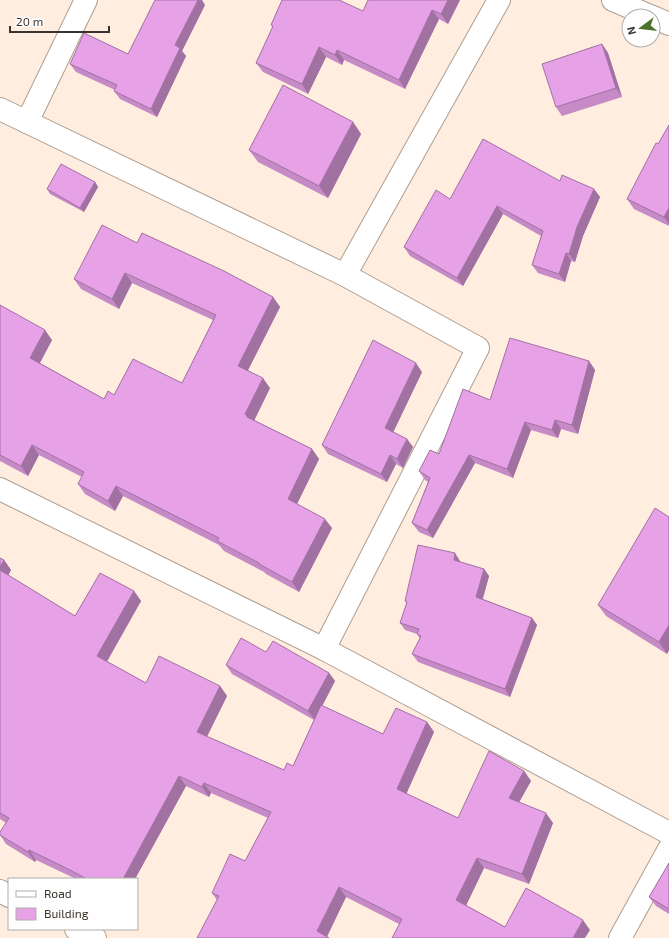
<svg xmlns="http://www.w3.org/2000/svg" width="669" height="938" viewBox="0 0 669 938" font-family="'Exo 2',sans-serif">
<rect width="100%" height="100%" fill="#ffeedf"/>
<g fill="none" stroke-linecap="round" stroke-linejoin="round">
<g stroke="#ae9e90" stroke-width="24">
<g id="minor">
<path d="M 613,0 L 650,16"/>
<path d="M 653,17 L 669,24"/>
<path d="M 0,109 L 345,275"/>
<path d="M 27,122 L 86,0"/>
<path d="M 0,489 L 324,649 L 669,833"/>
<path d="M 324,649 L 478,348 L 345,275 L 499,0"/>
<path d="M 0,891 L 9,896"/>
<path d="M 76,929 L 95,938"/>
<path d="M 620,938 L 669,849"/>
</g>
</g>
<use href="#minor" stroke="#fff" stroke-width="22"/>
</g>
<g fill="#c68ac7">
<path d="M 460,0 L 448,24 L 439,19 L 405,89 L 344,60 L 342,65 L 326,57 L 308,94 L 263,72 L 256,63 L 273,28 L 271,25 L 363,11 Z"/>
<path d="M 205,5 L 182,51 L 186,56 L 157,117 L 120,99 L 114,91 L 115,90 L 76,72 L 70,64 L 128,54 Z"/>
<path d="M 602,44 L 608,53 L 622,97 L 562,116 L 556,107 Z"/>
<path d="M 353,122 L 361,134 L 328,198 L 258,162 L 249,150 Z"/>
<path d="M 669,125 L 669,226 L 634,209 L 627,199 Z"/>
<path d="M 560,181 L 594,189 L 600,197 L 583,236 L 575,262 L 571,261 L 565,282 L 538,273 L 532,265 L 541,236 L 503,214 L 463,286 L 410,256 L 404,247 L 450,199 Z"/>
<path d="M 95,182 L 98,187 L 84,212 L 50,194 L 47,189 Z"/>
<path d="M 137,243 L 273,297 L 280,307 L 248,370 L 270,388 L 254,420 L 312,449 L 319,459 L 297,504 L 332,528 L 299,592 L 266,574 L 264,572 L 224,551 L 219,545 L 123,496 L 115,511 L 85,494 L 78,484 L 82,477 L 39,455 L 28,476 L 0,461 L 0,305 L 52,340 L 40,363 L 104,399 L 114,395 L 182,383 L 213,320 L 132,283 L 119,309 L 81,289 L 74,279 Z"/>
<path d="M 589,361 L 595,370 L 578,434 L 561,429 L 558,438 L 531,430 L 513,478 L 475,463 L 433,538 L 419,532 L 412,523 L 428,482 L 425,480 L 419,471 L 439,454 L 490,400 Z"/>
<path d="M 422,372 L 393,432 L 407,439 L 413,447 L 403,468 L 396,464 L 387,482 L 328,454 L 322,445 Z"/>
<path d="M 669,517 L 669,650 L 667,654 L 606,616 L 598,605 Z"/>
<path d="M 0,558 L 4,560 L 11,570 L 8,575 L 75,616 L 134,591 L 141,601 L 107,662 L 146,683 L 220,686 L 227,696 L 207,737 L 284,770 L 293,766 L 314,720 L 232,674 L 226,665 L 266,652 L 329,673 L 335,681 L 322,706 L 383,734 L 427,722 L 434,732 L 406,794 L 458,818 L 524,771 L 531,781 L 519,802 L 553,823 L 529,884 L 484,868 L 466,905 L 505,927 L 590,930 L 399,924 L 346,897 L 327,937 L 217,900 L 212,893 L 245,861 L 268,818 L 211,793 L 209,797 L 186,786 L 135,879 L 76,879 L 36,860 L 35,862 L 6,844 L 0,835 L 0,832 L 6,823 L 0,819 Z"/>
<path d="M 460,561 L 460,562 L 484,569 L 489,576 L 483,599 L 532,618 L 537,625 L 510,697 L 418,662 L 412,654 L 420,639 L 417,634 L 405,630 L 400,623 L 407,603 L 405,601 Z"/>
<path d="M 669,863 L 669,914 L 656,906 L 649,897 Z"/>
</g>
<g fill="#a171a2">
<path d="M 198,0 L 202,0 L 205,5 L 182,51 L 186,56 L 157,117 L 151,109 L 175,45 Z"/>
<path d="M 448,0 L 460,0 L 448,24 L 441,14 Z"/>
<path d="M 432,10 L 439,19 L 405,89 L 399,80 Z"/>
<path d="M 602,44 L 608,53 L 622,97 L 616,88 Z"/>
<path d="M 319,47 L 326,57 L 308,94 L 302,84 Z"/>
<path d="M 337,50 L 344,60 L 342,65 L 335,55 Z"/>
<path d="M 353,122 L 361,134 L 328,198 L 319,186 Z"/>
<path d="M 95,182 L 98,187 L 84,212 L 80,208 Z"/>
<path d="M 594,189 L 600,197 L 583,236 L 575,262 L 569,254 L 577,227 Z"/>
<path d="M 497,206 L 503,214 L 463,286 L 457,278 Z"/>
<path d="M 669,208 L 669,224 L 664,217 Z"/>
<path d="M 566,253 L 571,261 L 565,282 L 559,274 Z"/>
<path d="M 125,273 L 132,283 L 119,309 L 112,299 Z"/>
<path d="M 273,297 L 280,307 L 245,376 L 238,366 Z"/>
<path d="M 45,330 L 52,340 L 37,368 L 30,358 Z"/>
<path d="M 589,361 L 595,370 L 578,434 L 572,425 Z"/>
<path d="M 416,363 L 422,372 L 391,437 L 385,428 Z"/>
<path d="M 263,378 L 270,388 L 253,423 L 245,414 Z"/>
<path d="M 555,420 L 561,429 L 558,438 L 552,430 Z"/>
<path d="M 525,422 L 531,430 L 513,478 L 507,469 Z"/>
<path d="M 407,439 L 413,447 L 403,468 L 397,459 Z"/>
<path d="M 32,445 L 39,455 L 28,476 L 21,466 Z"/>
<path d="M 312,449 L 319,459 L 295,508 L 288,499 Z"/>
<path d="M 390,455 L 396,464 L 387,482 L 381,474 Z"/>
<path d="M 469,455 L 475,463 L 433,538 L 427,530 Z"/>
<path d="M 116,486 L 123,496 L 115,511 L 108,501 Z"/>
<path d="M 325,519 L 332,528 L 299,592 L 292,582 Z"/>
<path d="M 455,553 L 460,561 L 459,568 L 454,560 Z"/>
<path d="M 4,560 L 11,570 L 6,580 L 0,572 L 0,567 Z"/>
<path d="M 484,569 L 489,576 L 481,604 L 476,597 Z"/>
<path d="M 134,591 L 141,601 L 104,666 L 97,656 Z"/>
<path d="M 532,618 L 537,625 L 510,697 L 505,689 Z"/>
<path d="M 669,625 L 669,650 L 667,654 L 659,642 Z"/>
<path d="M 329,673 L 335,681 L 315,720 L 308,711 Z"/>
<path d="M 220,686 L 227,696 L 204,742 L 197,732 Z"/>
<path d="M 427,722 L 434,732 L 404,799 L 397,789 Z"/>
<path d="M 524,771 L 531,781 L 516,808 L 509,798 Z"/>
<path d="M 179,776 L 186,786 L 135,879 L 123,879 Z"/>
<path d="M 204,783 L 211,793 L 209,797 L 202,787 Z"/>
<path d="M 546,813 L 553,823 L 529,884 L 522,874 Z"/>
<path d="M 29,850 L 36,860 L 35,862 L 28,852 Z"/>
<path d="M 477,858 L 484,868 L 464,910 L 456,900 Z"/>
<path d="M 339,887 L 346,897 L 326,938 L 317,931 Z"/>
<path d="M 583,920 L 590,930 L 585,938 L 573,938 Z"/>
</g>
<g fill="#e6a1e7" stroke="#a171a2">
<path d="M 155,0 L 198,0 L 175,45 L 180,48 L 151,109 L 114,91 L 117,85 L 70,64 L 84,33 L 128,54 Z"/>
<path d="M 282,0 L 339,0 L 363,11 L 368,0 L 448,0 L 441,14 L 432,10 L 399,80 L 337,50 L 335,55 L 319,47 L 302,84 L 256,63 L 273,26 L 271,25 Z"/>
<path d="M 602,44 L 616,88 L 556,107 L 542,64 Z"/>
<path d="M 283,85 L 353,122 L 319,186 L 249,150 Z"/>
<path d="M 669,125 L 669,208 L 664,217 L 627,199 L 656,143 L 658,144 Z"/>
<path d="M 483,139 L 560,181 L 562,175 L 594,189 L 577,227 L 569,254 L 566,253 L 559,274 L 532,265 L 543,231 L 497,206 L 457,278 L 404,247 L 436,190 L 450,199 Z"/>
<path d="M 61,164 L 95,182 L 80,208 L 47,189 Z"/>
<path d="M 102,225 L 137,243 L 142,233 L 224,271 L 273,297 L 238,366 L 263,378 L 245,414 L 247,416 L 247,417 L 312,449 L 288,499 L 325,519 L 292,582 L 259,564 L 259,563 L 217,541 L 219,538 L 116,486 L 108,501 L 78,484 L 84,472 L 32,445 L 21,466 L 0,455 L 0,305 L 45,330 L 30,358 L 104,399 L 108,391 L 114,395 L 133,359 L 182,383 L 216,315 L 125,273 L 112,299 L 74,279 Z"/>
<path d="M 510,338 L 589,361 L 572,425 L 555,420 L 552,430 L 525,422 L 507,469 L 469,455 L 427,530 L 412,523 L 430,478 L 419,471 L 430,450 L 439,454 L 463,389 L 490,400 Z"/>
<path d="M 373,340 L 416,363 L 385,428 L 407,439 L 397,459 L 390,455 L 381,474 L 322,445 Z"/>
<path d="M 655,508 L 669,517 L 669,625 L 659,642 L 598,605 Z"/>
<path d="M 418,545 L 455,553 L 454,560 L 484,569 L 476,597 L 532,618 L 505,689 L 412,654 L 421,636 L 417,634 L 419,629 L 400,623 L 407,602 L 405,601 Z"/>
<path d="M 0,558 L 4,560 L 0,567 Z"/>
<path d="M 0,570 L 75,616 L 100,573 L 134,591 L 97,656 L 146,683 L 159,656 L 220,686 L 197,732 L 284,770 L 287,763 L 293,766 L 321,705 L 383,734 L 396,708 L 427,722 L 397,789 L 458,818 L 489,751 L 524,771 L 509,798 L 546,813 L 522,874 L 477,858 L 456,900 L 505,927 L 526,888 L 583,920 L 573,938 L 392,938 L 402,919 L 339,887 L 317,931 L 329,938 L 197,938 L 219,896 L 212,893 L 230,854 L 245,861 L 271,812 L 204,783 L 202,787 L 179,776 L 123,879 L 87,879 L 66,868 L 29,850 L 28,852 L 0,835 L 0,832 L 9,818 L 0,813 Z"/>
<path d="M 241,638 L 266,652 L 273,641 L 329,673 L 308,711 L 226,665 Z"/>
<path d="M 669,863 L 669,909 L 649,897 Z"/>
</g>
<rect x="8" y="878" width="130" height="52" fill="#fefefe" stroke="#b0adaa"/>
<rect x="16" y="891" width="20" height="6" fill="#ffffff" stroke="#b0adaa"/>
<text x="44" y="898" font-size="12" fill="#3a332d">Road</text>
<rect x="16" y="908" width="20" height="12" fill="#e6a1e7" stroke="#b0adaa"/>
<text x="44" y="918" font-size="12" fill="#3a332d">Building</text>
<g transform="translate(641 28) rotate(255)"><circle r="19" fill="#fefefe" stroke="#b0adaa"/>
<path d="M0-3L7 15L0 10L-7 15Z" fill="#4f722b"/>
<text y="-6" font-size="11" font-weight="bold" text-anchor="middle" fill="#3a332d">N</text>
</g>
<path d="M10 26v6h99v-6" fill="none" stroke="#3a332d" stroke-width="2"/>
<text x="16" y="26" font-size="12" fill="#3a332d" stroke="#fefefe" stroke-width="3" paint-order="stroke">20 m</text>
</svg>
